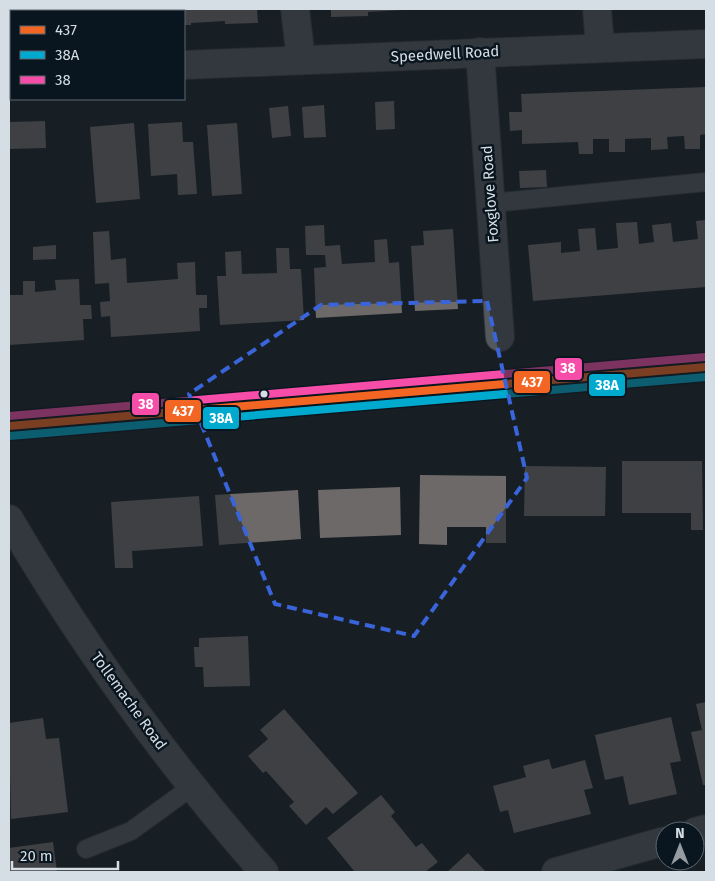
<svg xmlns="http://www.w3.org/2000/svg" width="715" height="881" viewBox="0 0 715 881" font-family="'Fira Sans',sans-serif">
<rect width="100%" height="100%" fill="#181f24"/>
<g fill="#6d6969">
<path d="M 28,9 L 257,9 L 258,23 L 225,24 L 225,21 L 191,23 L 191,25 L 184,25 L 184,11 L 28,11 Z"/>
<path d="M 331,9 L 403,9 L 403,10 L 368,12 L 368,16 L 331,17 Z"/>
<path d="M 706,87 L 706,134 L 700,135 L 700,149 L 685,149 L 684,136 L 667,137 L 668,149 L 651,150 L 651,138 L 625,139 L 625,152 L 609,152 L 609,139 L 593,139 L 593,154 L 579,154 L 578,142 L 522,144 L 522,130 L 510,131 L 509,112 L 522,112 L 521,94 Z"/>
<path d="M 394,101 L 395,129 L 376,130 L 375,102 Z"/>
<path d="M 324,105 L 326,137 L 304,138 L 302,107 Z"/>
<path d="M 288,106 L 291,136 L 272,138 L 269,108 Z"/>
<path d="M 45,121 L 46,148 L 9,149 L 9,122 Z"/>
<path d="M 182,122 L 183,142 L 193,142 L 197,194 L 178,195 L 177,174 L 151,176 L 148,124 Z"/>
<path d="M 134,123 L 140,199 L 96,203 L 90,127 Z"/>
<path d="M 237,123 L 242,194 L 212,196 L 207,125 Z"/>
<path d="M 546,170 L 547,187 L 520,188 L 519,171 Z"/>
<path d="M 706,220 L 706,287 L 533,301 L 528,245 L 561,242 L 561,253 L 580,251 L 578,229 L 595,228 L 597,250 L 618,248 L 616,223 L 637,222 L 639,244 L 654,242 L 652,225 L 671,223 L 673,242 L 698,239 L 696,221 Z"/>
<path d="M 324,225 L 325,246 L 340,245 L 342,264 L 375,262 L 374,240 L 387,239 L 389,263 L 399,262 L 402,313 L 316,318 L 314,268 L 326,267 L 325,255 L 306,255 L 305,226 Z"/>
<path d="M 453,229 L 458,309 L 415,311 L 411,246 L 424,245 L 423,231 Z"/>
<path d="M 109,231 L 111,260 L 126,258 L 127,283 L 178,279 L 177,263 L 195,262 L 196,295 L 207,295 L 207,308 L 199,308 L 200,331 L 111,337 L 110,316 L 101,317 L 100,302 L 110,301 L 109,283 L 95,284 L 93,232 Z"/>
<path d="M 56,245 L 56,259 L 33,260 L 33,247 Z"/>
<path d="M 276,248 L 289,248 L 290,269 L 301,269 L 304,320 L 220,325 L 217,276 L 226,276 L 225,252 L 241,251 L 242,274 L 277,273 Z"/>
<path d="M 79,279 L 80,305 L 91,305 L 92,319 L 83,319 L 84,340 L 9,345 L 9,295 L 23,295 L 23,281 L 35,281 L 35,292 L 56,290 L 55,280 Z"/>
<path d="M 622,461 L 702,461 L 703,530 L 691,530 L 691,513 L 622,513 Z"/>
<path d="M 525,466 L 606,467 L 605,516 L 524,516 Z"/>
<path d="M 420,475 L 506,476 L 506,543 L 486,543 L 486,527 L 447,527 L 447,545 L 419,544 Z"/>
<path d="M 400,487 L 401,535 L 320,538 L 318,490 Z"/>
<path d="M 298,490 L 301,539 L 219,545 L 215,495 Z"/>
<path d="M 199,496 L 203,546 L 132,551 L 133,568 L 115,568 L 111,502 Z"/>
<path d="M 248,636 L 250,686 L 204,687 L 203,667 L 195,667 L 194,647 L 199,647 L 199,638 Z"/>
<path d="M 706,702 L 706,785 L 703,785 L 691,732 L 702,730 L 696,704 Z"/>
<path d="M 284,709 L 358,793 L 333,814 L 326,807 L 306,825 L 289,806 L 294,802 L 266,771 L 263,773 L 248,756 L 268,739 L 260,730 Z"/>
<path d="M 671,717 L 681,761 L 670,763 L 677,794 L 629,805 L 623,776 L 605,780 L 595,735 Z"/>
<path d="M 43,718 L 46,739 L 59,738 L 68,812 L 11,819 L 9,723 Z"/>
<path d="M 549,759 L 552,769 L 585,760 L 593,788 L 584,790 L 591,814 L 514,833 L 508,810 L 500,812 L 493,786 L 526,777 L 523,766 Z"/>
<path d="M 381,795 L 395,812 L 391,816 L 416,847 L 422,843 L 438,862 L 425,872 L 355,872 L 327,838 Z"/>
<path d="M 53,842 L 57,872 L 9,872 L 9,848 Z"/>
<path d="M 468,853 L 486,872 L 447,872 Z"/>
</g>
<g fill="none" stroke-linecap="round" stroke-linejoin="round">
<g stroke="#373c40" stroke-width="20">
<g id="lane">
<path d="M 491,203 L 706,182"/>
<path d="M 86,849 L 131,831 L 193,786"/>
</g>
</g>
<g stroke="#373c40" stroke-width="30">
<g id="street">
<path d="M 295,9 L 301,60"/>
<path d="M 597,9 L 600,46"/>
<path d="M 480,52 L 500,337"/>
<path d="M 184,65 L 706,44"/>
<path d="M 9,74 L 11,74"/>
<path d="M 695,832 L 706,829"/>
<path d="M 556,872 L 665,841"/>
</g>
</g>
<g stroke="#373c40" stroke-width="30">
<path id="secondary" d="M 9,519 C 82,644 168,763 264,872"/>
</g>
<g stroke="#373c40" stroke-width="30">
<path id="primary" d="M 9,426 L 706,367"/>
</g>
<use href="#lane" stroke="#52585c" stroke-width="18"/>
<use href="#street" stroke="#52585c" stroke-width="28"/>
<use href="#secondary" stroke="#52585c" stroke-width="28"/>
<use href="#primary" stroke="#595a5d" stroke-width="28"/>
<g stroke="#0a161f" stroke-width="11">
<path id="bus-1" d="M 9,426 L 706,367"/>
</g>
<g stroke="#0a161f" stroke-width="11">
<path id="bus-2" d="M 10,436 L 706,377"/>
</g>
<g stroke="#0a161f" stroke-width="11">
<path id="bus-3" d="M 9,416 L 705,357"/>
</g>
<use href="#bus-1" stroke="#f26522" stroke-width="8"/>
<use href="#bus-2" stroke="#00a9ce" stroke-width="8"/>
<use href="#bus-3" stroke="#f54da8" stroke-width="8"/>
</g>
<path d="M0 0H715V881H0ZM 487,301 L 527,478 L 414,636 L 275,604 L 189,394 L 321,305 Z" fill="#181f24" fill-opacity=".55" fill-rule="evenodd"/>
<path fill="none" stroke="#3964da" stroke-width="4" stroke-dasharray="10 6" stroke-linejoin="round" d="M 487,301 L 527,478 L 414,636 L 275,604 L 189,394 L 321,305 Z"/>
<circle fill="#d6dee5" stroke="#0a161f" stroke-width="2" cx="264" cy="394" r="4.5"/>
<g text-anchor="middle" stroke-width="5" stroke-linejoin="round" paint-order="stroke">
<g font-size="15" fill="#d6dee5" stroke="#0a161f">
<text transform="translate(445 54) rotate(-3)" y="5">Speedwell Road</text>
<text transform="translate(490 194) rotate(-94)" y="5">Foxglove Road</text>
<text transform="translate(129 701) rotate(54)" y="5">Tollemache Road</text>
</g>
</g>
<g stroke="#0a161f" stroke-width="2">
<rect x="554" y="357" width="29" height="24" rx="5" fill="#f54da8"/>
<rect x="513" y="370" width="38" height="24" rx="5" fill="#f26522"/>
<rect x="588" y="373" width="38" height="24" rx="5" fill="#00a9ce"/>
<rect x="131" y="392" width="29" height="24" rx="5" fill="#f54da8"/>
<rect x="164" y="399" width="38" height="24" rx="5" fill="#f26522"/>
<rect x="202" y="406" width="38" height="24" rx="5" fill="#00a9ce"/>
</g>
<g font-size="14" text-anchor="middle" font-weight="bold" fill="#fff">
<text x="568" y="373">38</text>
<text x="532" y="387">437</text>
<text x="607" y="390">38A</text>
<text x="146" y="409">38</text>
<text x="183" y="416">437</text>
<text x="221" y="423">38A</text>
</g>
<rect width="715" height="881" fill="none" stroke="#d6dee5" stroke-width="20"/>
<rect x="10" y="10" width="175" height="90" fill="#0a161f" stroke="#5c666e"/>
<rect x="20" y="26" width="25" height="8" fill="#f26522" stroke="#5c666e"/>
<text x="55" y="35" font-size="15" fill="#d6dee5">437</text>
<rect x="20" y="51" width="25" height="8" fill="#00a9ce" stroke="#5c666e"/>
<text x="55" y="60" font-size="15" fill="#d6dee5">38A</text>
<rect x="20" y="76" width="25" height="8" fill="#f54da8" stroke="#5c666e"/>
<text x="55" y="85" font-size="15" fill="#d6dee5">38</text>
<g transform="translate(680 846)"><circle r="24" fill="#0a161f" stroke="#5c666e"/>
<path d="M0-4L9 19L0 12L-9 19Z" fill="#949ba1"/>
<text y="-8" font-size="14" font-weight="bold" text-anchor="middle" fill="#d6dee5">N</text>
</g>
<path d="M12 861v8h106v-8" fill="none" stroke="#d6dee5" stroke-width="2.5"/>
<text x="20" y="861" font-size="15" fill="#d6dee5" stroke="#0a161f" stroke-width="4" paint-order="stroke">20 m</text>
</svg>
